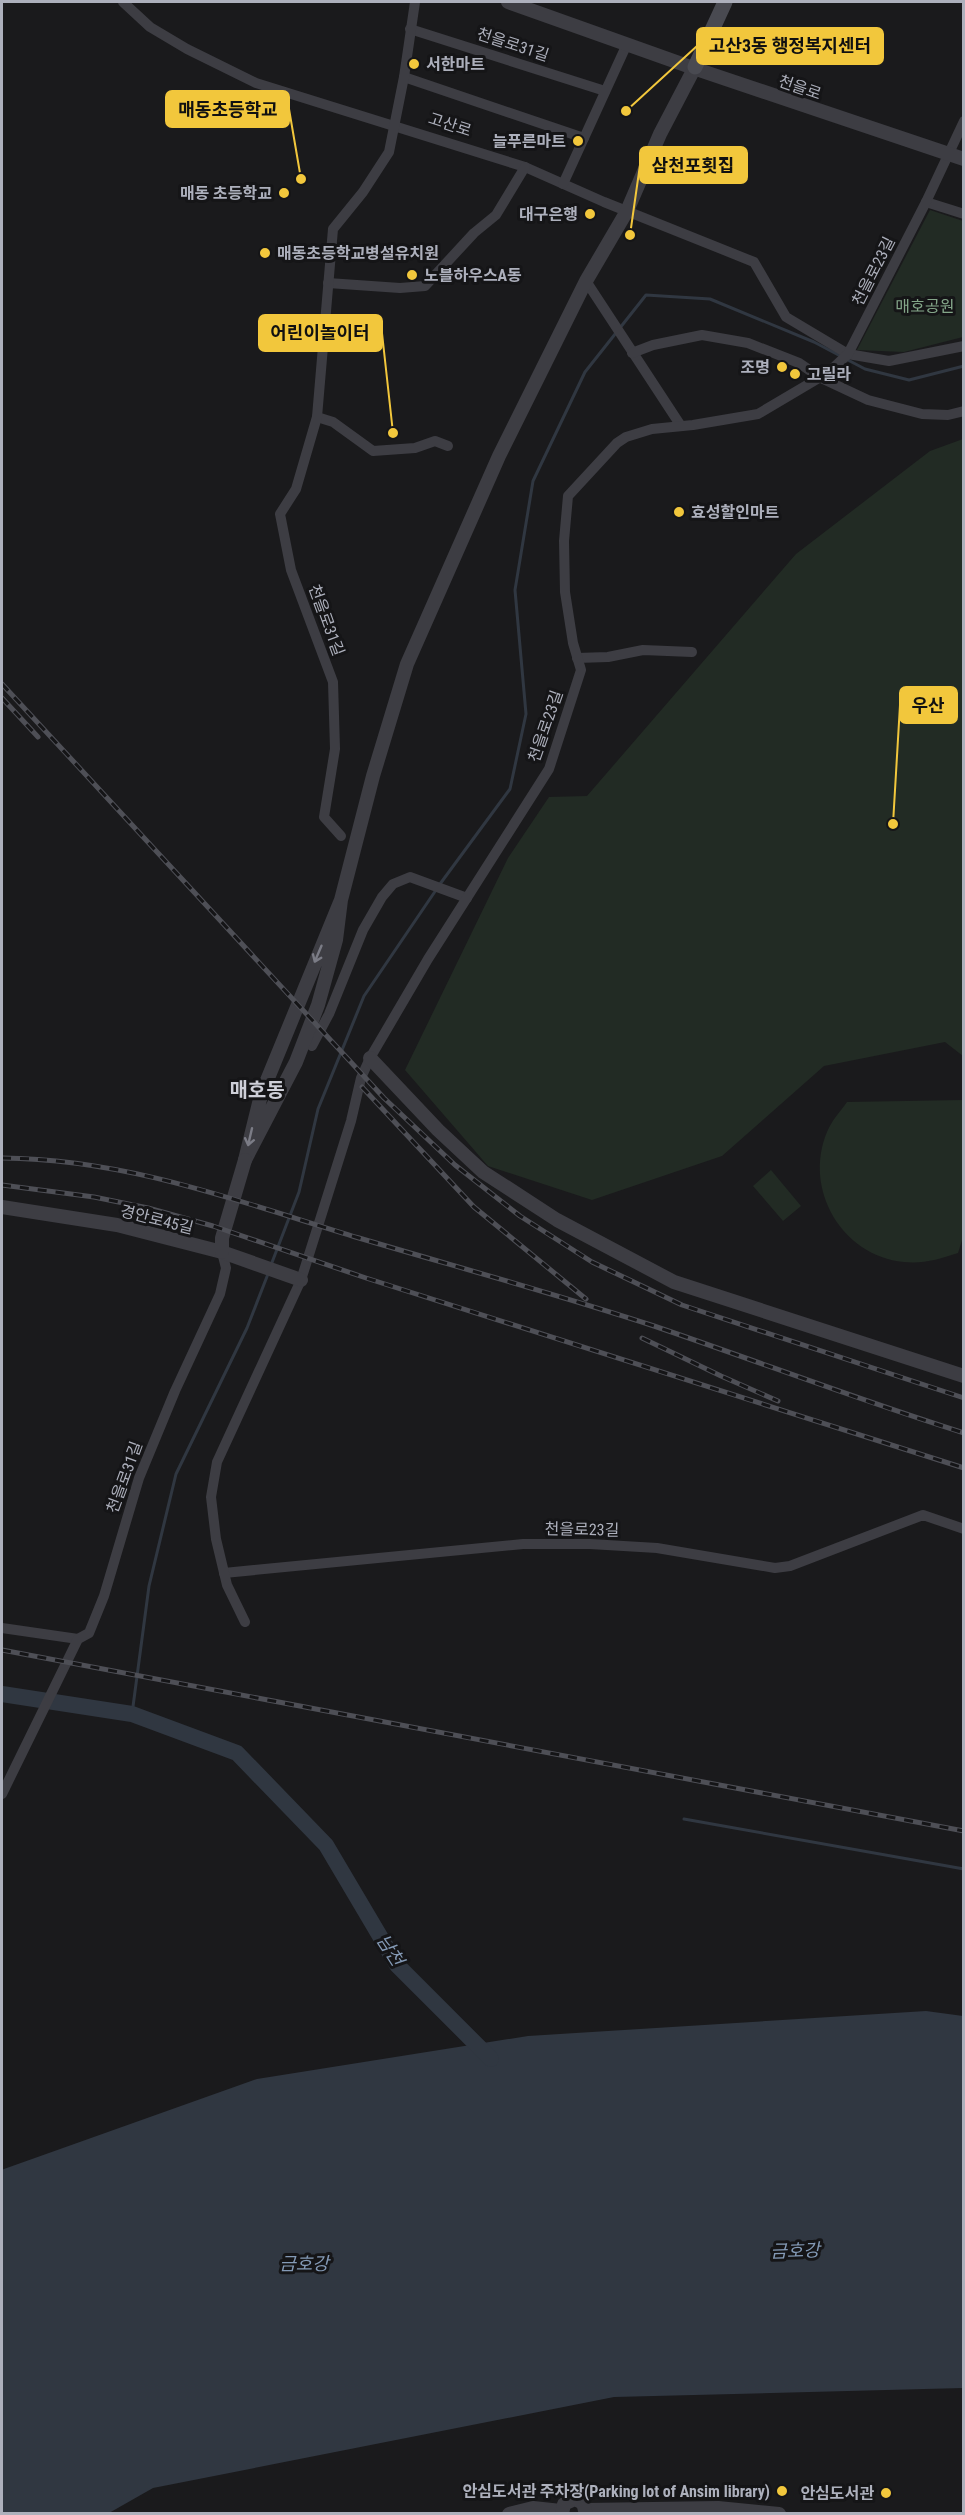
<svg xmlns="http://www.w3.org/2000/svg" width="965" height="2515" viewBox="0 0 965 2515" font-family="'Roboto Condensed','Noto Sans KR',sans-serif">
<rect width="100%" height="100%" fill="#1a1a1c"/>
<g fill="#222b24">
<path d="M 930,210 L 963,221 L 963,337 L 904,352 L 857,350 Z"/>
<path d="M 963,439 L 963,1056 L 945,1042 L 824,1066 L 722,1156 L 592,1200 L 488,1166 L 405,1070 L 508,858 L 549,797 L 587,796 L 796,554 L 930,451 Z"/>
<path d="M 963,1100 L 964,1234 L 958,1253 C 940,1259 923,1264 904,1262 C 842,1256 803,1189 827,1132 C 832,1120 840,1112 847,1102 Z"/>
<path d="M 771,1170 L 801,1206 L 783,1221 L 753,1186 Z"/>
</g>
<path fill="#303741" d="M 926,2011 L 963,2016 L 963,2388 L 614,2397 L 153,2488 L 109,2513 L 2,2513 L 2,2170 L 4,2169 L 257,2079 L 528,2036 Z"/>
<g fill="none" stroke-linecap="round" stroke-linejoin="round">
<g stroke="#303741" stroke-width="3">
<path d="M 440,884 L 510,789 L 526,714 L 515,590 L 533,481 L 585,372 L 646,295 L 710,299 L 814,342 L 865,369 L 909,380 L 964,366"/>
<path d="M 271,1265 L 299,1192 L 318,1109 L 364,996 L 436,890"/>
<path d="M 132,1714 L 149,1586 L 176,1474 L 247,1328 L 268,1274"/>
<path d="M 684,1819 L 964,1869"/>
</g>
<path stroke="#303741" stroke-width="16" d="M 2,1694 L 132,1714 L 237,1753 L 326,1845 L 397,1965 L 491,2059"/>
<g stroke="#3d3d43" stroke-width="10">
<path d="M 123,2 L 150,27 L 187,49 L 256,83 L 525,167 L 604,202 L 754,262 L 786,317 L 848,354 L 889,361 L 964,346"/>
<path d="M 410,29 L 605,91"/>
<path d="M 404,77 L 584,138"/>
<path d="M 563,184 L 627,44"/>
<path d="M 926,202 L 964,214"/>
<path d="M 586,281 L 681,426"/>
<path d="M 328,283 L 400,288 L 425,286 L 474,233 L 496,215 L 525,167"/>
<path d="M 632,353 L 653,345 L 702,335 L 748,343 L 799,363 L 821,378 L 868,400 L 922,414 L 948,415 L 964,411"/>
<path d="M 317,417 L 333,422 L 373,451 L 415,448 L 435,441 L 448,446"/>
<path d="M 577,658 L 608,657 L 643,650 L 692,652"/>
<path d="M 341,836 L 324,817 L 335,749 L 333,682 L 291,570 L 280,514 L 296,489 L 317,417 L 333,229 L 363,192 L 389,152 L 404,77 L 415,2"/>
<path d="M 312,1046 L 329,1014 L 363,930 L 382,897 L 393,884 L 410,877 L 467,898"/>
<path d="M 224,1573 L 523,1544 L 590,1544 L 657,1548 L 775,1568 L 790,1566 L 923,1515 L 964,1529"/>
<path d="M 245,1622 L 227,1585 L 216,1539 L 211,1497 L 217,1462 L 301,1280 L 351,1121 L 361,1078 L 370,1058 L 428,959 L 549,769 L 581,670 L 573,643 L 565,592 L 564,541 L 568,496 L 617,443 L 626,437 L 652,429 L 693,425 L 758,414 L 829,372 L 848,354 L 926,202 L 964,121"/>
<path d="M 2,1628 L 78,1639"/>
<path d="M 2,1794 L 78,1639 L 89,1633 L 104,1596 L 139,1478 L 175,1391 L 220,1294 L 226,1268 L 222,1252"/>
</g>
<g stroke="#3d3d43" stroke-width="14">
<path d="M 508,2 L 699,70 L 964,159"/>
<path d="M 341,900 L 261,1095 L 245,1160 L 296,1062 L 318,1005 L 336,940 L 341,900 L 373,776 L 407,664 L 499,456 L 586,281 L 627,211 L 660,134 L 695,67"/>
<path d="M 370,1058 L 438,1130 L 483,1172 L 557,1220 L 674,1282 L 964,1376"/>
<path d="M 2,1207 L 117,1225 L 222,1252 L 301,1280"/>
<path d="M 222,1252 L 222,1238 L 245,1160"/>
<path d="M 586,2510 L 718,2508 L 779,2514"/>
<path d="M 509,2514 L 533,2508 L 561,2511"/>
<path d="M 562,2514 L 564,2504 L 575,2499 L 583,2503 L 586,2514"/>
</g>
<path stroke="#494a51" stroke-width="15" d="M 695,67 L 725,2"/>
<g stroke="#4e4f56" stroke-width="5">
<g id="rail">
<path d="M 2,684 L 384,1098 L 455,1165 L 520,1216 L 592,1262 L 682,1305 L 964,1398"/>
<path d="M 2,698 L 38,737"/>
<path d="M 362,1087 L 474,1207 L 586,1299"/>
<path d="M 2,1158 C 128,1159 240,1202 359,1238 C 457,1267 556,1294 654,1326 C 757,1361 859,1400 964,1433"/>
<path d="M 2,1185 L 94,1197 L 148,1208 L 213,1226 L 366,1278 L 964,1468"/>
<path d="M 642,1338 L 721,1376 L 778,1401"/>
<path d="M 2,1650 L 964,1831"/>
</g>
</g>
<use href="#rail" stroke="#151517" stroke-width="3" stroke-dasharray="9" stroke-linecap="butt"/>
</g>
<defs><path id="oneway-shaft" d="M-6 0H5M1.5-3L5.5 0L1.5 3" fill="none" stroke-width="1.6" stroke-linecap="round" stroke-linejoin="round" transform="scale(1.5)"/></defs>
<g stroke="#7b7c86">
<use href="#oneway-shaft" transform="translate(318 954) rotate(113)"/>
<use href="#oneway-shaft" transform="translate(250 1137) rotate(103)"/>
</g>
<g fill="#f2c73c" stroke="#151517" stroke-width="2">
<circle cx="414" cy="64" r="6"/>
<circle cx="578" cy="141" r="6"/>
<circle cx="284" cy="193" r="6"/>
<circle cx="590" cy="214" r="6"/>
<circle cx="265" cy="253" r="6"/>
<circle cx="412" cy="275" r="6"/>
<circle cx="782" cy="367" r="6"/>
<circle cx="795" cy="374" r="6"/>
<circle cx="679" cy="512" r="6"/>
<circle cx="782" cy="2491" r="6"/>
<circle cx="886" cy="2493" r="6"/>
</g>
<g text-anchor="middle" stroke-width="6" stroke-linejoin="round" paint-order="stroke">
<g font-size="16" fill="#adb0bc" stroke="#151517">
<text transform="translate(513 44) rotate(18)" y="6">천을로31길</text>
<text transform="translate(800 87) rotate(19)" y="6">천을로</text>
<text transform="translate(450 124) rotate(18)" y="6">고산로</text>
<text transform="translate(873 271) rotate(-63)" y="6">천을로23길</text>
<text transform="translate(327 620) rotate(70)" y="6">천을로31길</text>
<text transform="translate(545 726) rotate(-71)" y="6">천을로23길</text>
<text transform="translate(157 1219) rotate(14)" y="6">경안로45길</text>
<text transform="translate(124 1477) rotate(-70)" y="6">천을로31길</text>
<text transform="translate(582 1529) rotate(1)" y="6">천을로23길</text>
</g>
<g font-size="16" font-weight="bold" fill="#adb0bc" stroke="#151517" text-anchor="end">
<text x="426" y="70" text-anchor="start">서한마트</text>
<text x="566" y="147">늘푸른마트</text>
<text x="272" y="199">매동 초등학교</text>
<text x="578" y="220">대구은행</text>
<text x="277" y="259" text-anchor="start">매동초등학교병설유치원</text>
<text x="424" y="281" text-anchor="start">노블하우스A동</text>
<text x="770" y="373">조명</text>
<text x="807" y="380" text-anchor="start">고릴라</text>
<text x="691" y="518" text-anchor="start">효성할인마트</text>
<text x="770" y="2497">안심도서관 주차장(Parking lot of Ansim library)</text>
<text x="874" y="2499">안심도서관</text>
</g>
<g font-size="16" fill="#84a689" stroke="#151517">
<text x="925" y="312">매호공원</text>
</g>
<g font-size="18" font-style="italic" fill="#849ab6" stroke="#151517">
<text transform="translate(390 1950) rotate(57)" y="6">남천</text>
<text transform="translate(795 2251) rotate(-2)" y="6">금호강</text>
<text x="304" y="2270">금호강</text>
</g>
<g font-size="20" font-weight="bold" fill="#cecfd8" stroke="#151517">
<text x="257" y="1097">매호동</text>
</g>
</g>
<path fill="none" stroke="#f2c73c" stroke-width="2" d="M626 111L697 46M301 179L289 109M630 235L640 165M393 433L382 333M893 824L900 705"/>
<g fill="#f2c73c" stroke="#151517" stroke-width="2">
<circle cx="626" cy="111" r="6"/>
<circle cx="301" cy="179" r="6"/>
<circle cx="630" cy="235" r="6"/>
<circle cx="393" cy="433" r="6"/>
<circle cx="893" cy="824" r="6"/>
</g>
<g fill="#f2c73c" stroke="#f2c73c" stroke-width="2">
<rect x="697" y="28" width="186" height="36" rx="6"/>
<rect x="166" y="91" width="123" height="36" rx="6"/>
<rect x="640" y="147" width="107" height="36" rx="6"/>
<rect x="259" y="315" width="123" height="36" rx="6"/>
<rect x="900" y="687" width="57" height="36" rx="6"/>
</g>
<g font-size="18" text-anchor="middle" font-weight="bold" fill="#111">
<text x="790" y="52">고산3동 행정복지센터</text>
<text x="228" y="116">매동초등학교</text>
<text x="693" y="172">삼천포횟집</text>
<text x="320" y="339">어린이놀이터</text>
<text x="928" y="712">우산</text>
</g>
<rect width="965" height="2515" fill="none" stroke="#adb0bc" stroke-width="6"/>
</svg>
